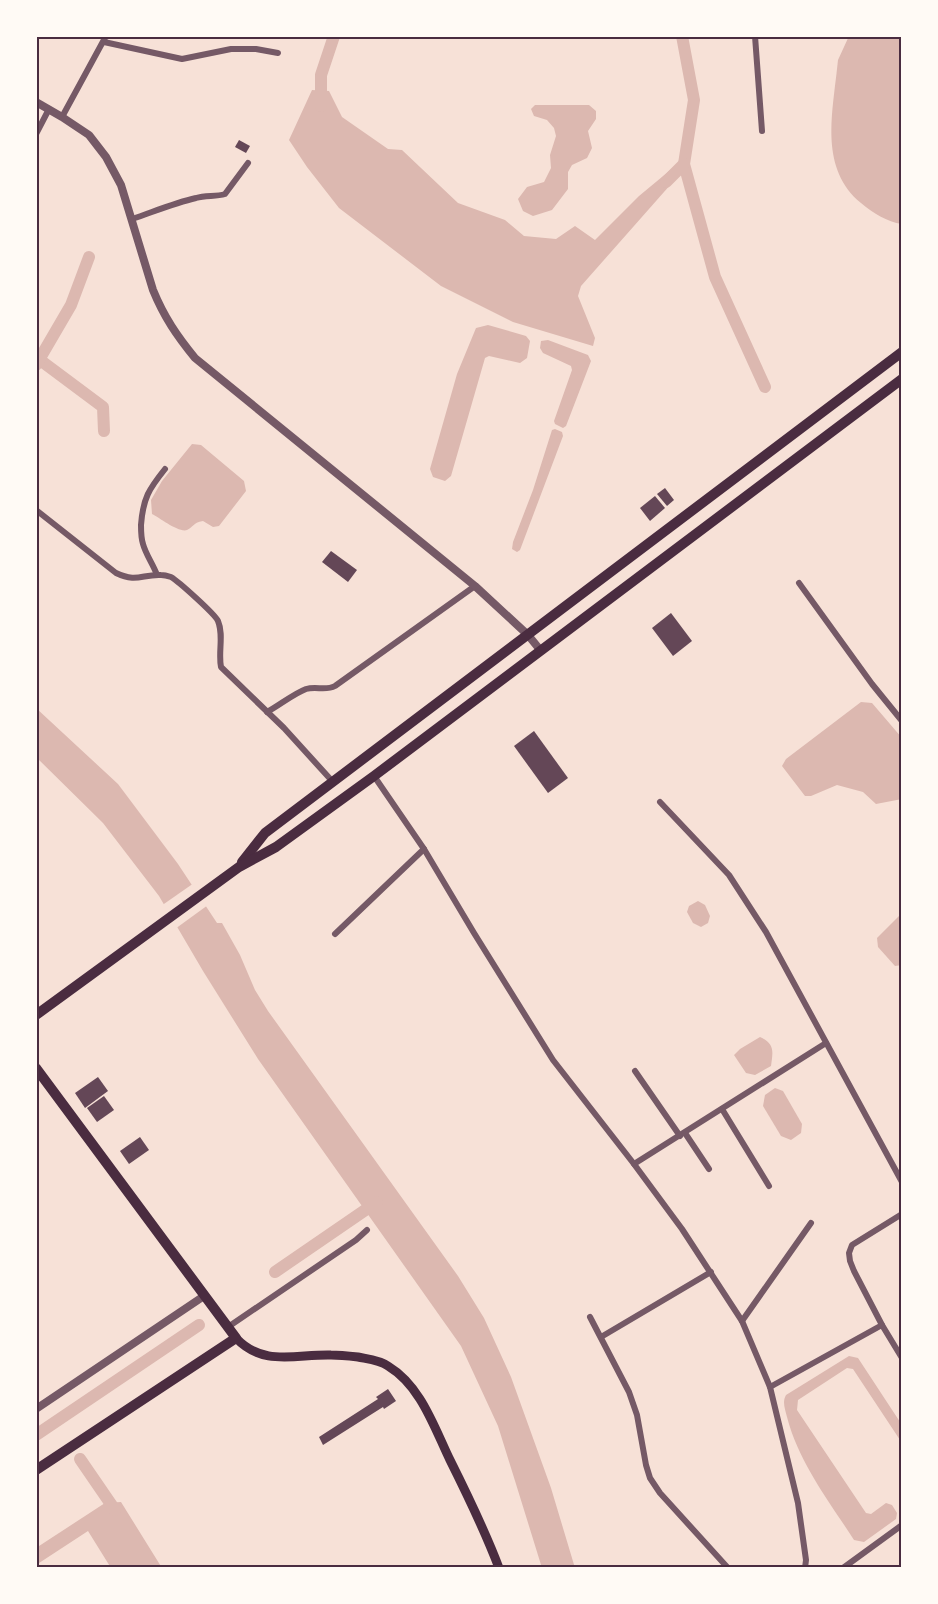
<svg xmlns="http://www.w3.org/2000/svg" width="938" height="1604" viewBox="0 0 938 1604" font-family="'Nunito Sans',sans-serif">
<rect width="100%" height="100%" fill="#f7e1d7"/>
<g fill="#dcb8b0">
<path d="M 849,36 L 902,36 L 902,224 C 887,222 873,213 861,203 C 820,169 832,116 837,69 L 838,60 Z"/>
<path d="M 312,90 L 329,91 L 342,117 L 388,149 L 402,150 L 458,203 L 505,220 L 524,236 L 556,239 L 575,226 L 595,240 L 639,196 L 674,167 L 679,175 L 581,286 L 578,296 L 595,338 L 593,346 L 513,322 L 441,286 L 339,208 L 307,167 L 289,140 Z"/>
<path d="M 535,105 L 589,105 L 596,111 L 596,119 L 588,131 L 592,148 L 587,158 L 572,165 L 568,172 L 568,189 L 552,210 L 533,216 L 523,211 L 518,199 L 527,187 L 544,182 L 551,168 L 550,155 L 556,136 L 554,128 L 547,120 L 534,116 L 531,109 Z"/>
<path d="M 488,325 L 526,336 L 530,341 L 527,358 L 520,363 L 489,356 L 485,358 L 451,476 L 445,481 L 433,477 L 430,469 L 457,374 L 476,328 Z"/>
<path d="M 548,340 L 588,355 L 591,361 L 566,426 L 563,428 L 555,424 L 554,421 L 572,370 L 571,366 L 543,353 L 540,348 L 541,341 Z"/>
<path d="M 555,429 L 562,432 L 563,436 L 520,550 L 517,552 L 512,549 L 513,542 L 533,490 L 552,430 Z"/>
<path d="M 192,444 L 201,445 L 244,481 L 246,491 L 219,526 L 213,527 L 203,521 C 192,523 194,527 187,530 C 179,533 160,518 152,514 L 151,500 L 162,481 Z"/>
<path d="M 861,702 L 872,703 L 902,738 L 902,799 L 876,804 L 863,792 L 837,785 L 811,796 L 805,796 L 782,766 L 786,759 Z"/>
<path d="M 36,708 L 118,784 L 178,864 L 217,923 L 222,923 L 240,955 L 255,990 L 268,1011 L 458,1276 L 484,1318 L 511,1377 L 551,1488 L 575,1568 L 542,1568 L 498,1426 L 461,1346 L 258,1059 L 203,971 L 159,896 L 103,823 L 36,757 Z"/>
<path d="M 698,901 L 705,905 L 710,916 L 708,923 L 701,927 L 693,923 L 687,912 L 689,906 Z"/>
<path d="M 902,913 L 902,965 L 895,966 L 878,947 L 877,938 Z"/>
<path d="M 760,1037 C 775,1044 773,1051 771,1066 L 755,1075 L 746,1073 L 734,1055 L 740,1049 Z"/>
<path d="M 775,1088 L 783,1091 L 802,1124 L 801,1133 L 791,1140 L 781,1136 L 763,1106 L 765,1095 Z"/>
<path d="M 849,1356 L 858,1358 L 902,1425 L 902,1443 L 853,1369 L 847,1368 L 798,1400 L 797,1410 L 866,1513 L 871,1514 L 886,1503 L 892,1505 L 897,1513 L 896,1519 L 864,1542 L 854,1540 C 829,1501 799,1463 787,1417 C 785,1409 782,1402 786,1395 Z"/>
<path d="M 121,1502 L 162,1568 L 111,1568 L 88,1531 L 36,1565 L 36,1548 L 105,1503 Z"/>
</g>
<path fill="#f7e1d7" d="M 194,883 L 208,905 L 175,929 L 161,906 Z"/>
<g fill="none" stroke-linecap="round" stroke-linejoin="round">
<g stroke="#dcb8b0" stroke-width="12">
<path d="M 682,36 L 694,100 L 684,164 L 715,277 L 765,387"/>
<path d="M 321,106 L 321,75 L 334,36"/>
<path d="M 666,182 L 684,164"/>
<path d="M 36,357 L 103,407 L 104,431"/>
<path d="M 36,365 L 71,305 L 89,257"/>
<path d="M 275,1272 L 377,1202"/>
<path d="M 36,1435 L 199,1325"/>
<path d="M 80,1459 L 115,1510"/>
</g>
</g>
<g fill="#644757">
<path d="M 239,140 L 250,146 L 246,153 L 235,147 Z"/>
<path d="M 665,488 L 674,500 L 667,506 L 657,494 Z"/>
<path d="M 655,496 L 665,508 L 650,521 L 640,508 Z"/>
<path d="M 331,551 L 357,570 L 348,582 L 322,562 Z"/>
<path d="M 671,613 L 692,641 L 673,656 L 652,628 Z"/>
<path d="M 534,731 L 568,778 L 548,793 L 514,746 Z"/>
<path d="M 98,1077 L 108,1091 L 85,1108 L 75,1093 Z"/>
<path d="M 104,1096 L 114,1110 L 97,1122 L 87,1108 Z"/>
<path d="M 140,1137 L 149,1150 L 129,1164 L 120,1151 Z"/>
<path d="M 388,1389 L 396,1401 L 384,1409 L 383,1407 L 323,1445 L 319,1437 L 378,1399 L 376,1397 Z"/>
</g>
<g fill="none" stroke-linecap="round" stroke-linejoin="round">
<g stroke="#755966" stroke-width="6">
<path d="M 755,36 L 762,131"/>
<path d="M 104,42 L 182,59 L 231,49 L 256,49 L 278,53"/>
<path d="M 62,117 L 106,36"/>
<path d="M 36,134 L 49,109"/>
<path d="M 132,219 C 153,212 174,203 196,198 C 206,195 216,197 225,194 L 248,163"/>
<path d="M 36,510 L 116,573 C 137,583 142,574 161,575 C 164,575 168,576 171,577 C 178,581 215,614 218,621 C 224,635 218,652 221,667 L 284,728 L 333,782"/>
<path d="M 157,575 C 153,564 146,555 143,544 C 141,538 141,531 141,525 C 143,498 149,489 165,469"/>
<path d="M 799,583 L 872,684 L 902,721"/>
<path d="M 267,712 C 280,705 293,694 306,689 C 316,686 326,691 335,686 L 475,586"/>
<path d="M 374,776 L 424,849 L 474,933 L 553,1060 L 634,1164 L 682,1229 L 742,1321 L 770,1387 L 798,1503 L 806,1560 L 805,1568"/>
<path d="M 660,802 L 729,875 L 766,932 L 902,1182"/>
<path d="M 335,934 L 424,849"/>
<path d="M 635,1071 L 680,1136"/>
<path d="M 722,1109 L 769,1186"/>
<path d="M 685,1133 L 709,1169"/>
<path d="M 634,1164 L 826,1043"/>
<path d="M 902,1214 L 852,1245 L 849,1253 L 850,1261 L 854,1271 L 882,1325 L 902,1358"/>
<path d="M 590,1317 L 629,1392 L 637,1415 L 646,1465 L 650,1478 L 660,1493 L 728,1568"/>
<path d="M 742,1321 L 811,1223"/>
<path d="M 228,1327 L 356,1240 L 367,1230"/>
<path d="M 601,1337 L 711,1272"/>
<path d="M 770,1387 L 882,1325"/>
<path d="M 843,1568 L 902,1525"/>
</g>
<g stroke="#755966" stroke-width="8">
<path d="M 36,102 L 62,117 L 89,135 L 106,157 L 121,185 L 153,290 C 164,317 177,336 195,358 L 475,586 L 528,635 L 541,651"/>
<path d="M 36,1409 L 204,1296"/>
</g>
<path stroke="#4a2c40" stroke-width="9" d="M 236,1338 C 263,1367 296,1354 331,1355 C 340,1355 349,1356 358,1357 C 368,1359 380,1360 388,1366 C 421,1386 434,1427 450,1460 C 468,1496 485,1531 499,1568"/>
<g stroke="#4a2c40" stroke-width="10">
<path d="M 242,862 L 265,833 L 902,352"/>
<path d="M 36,1015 L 239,867 L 276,847 L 374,776 L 902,379"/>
<path d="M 36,1068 L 236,1338 L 36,1470"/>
</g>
</g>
<rect width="938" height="1604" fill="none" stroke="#fffaf5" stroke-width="75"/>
<rect x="38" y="38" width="862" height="1528" fill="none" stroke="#4a2c40" stroke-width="2"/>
</svg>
